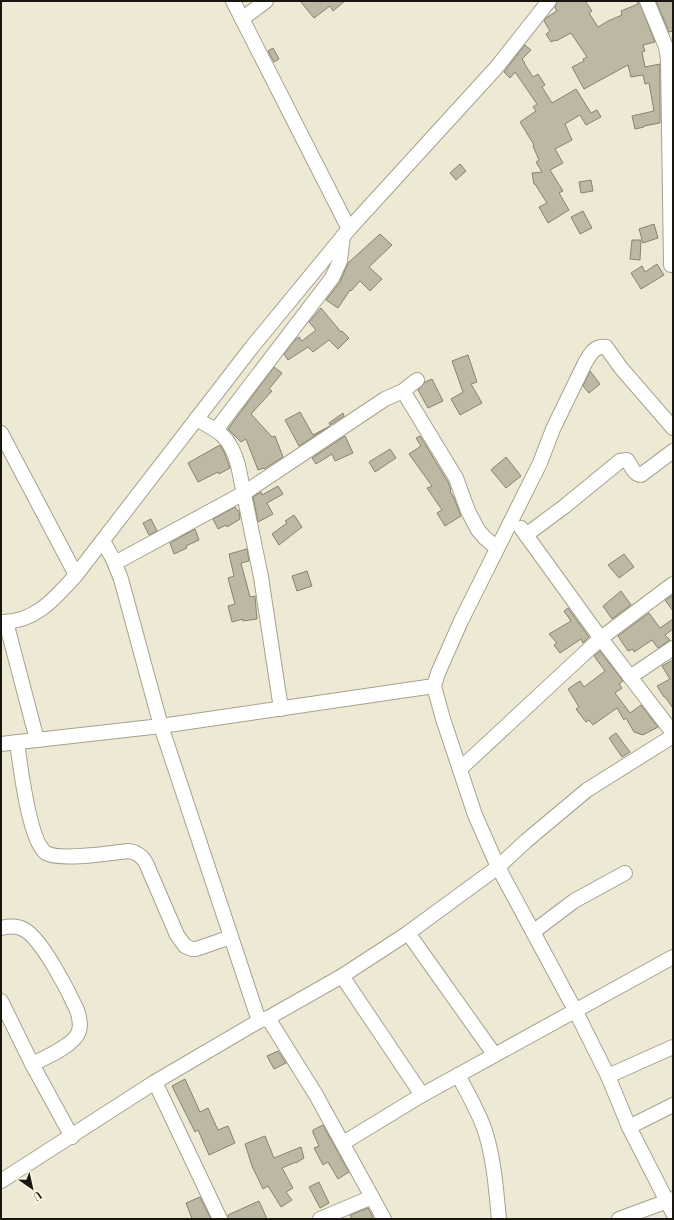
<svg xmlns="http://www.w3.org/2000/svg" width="674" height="1220" viewBox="0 0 674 1220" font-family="'Playfair Display',serif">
<rect width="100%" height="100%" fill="#eee9d4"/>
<g fill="#bcb8a4" stroke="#888371">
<path d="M 300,1 L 345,1 L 333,11 L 330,6 L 314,18 Z"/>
<path d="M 557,1 L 585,1 L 592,11 L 589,13 L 598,27 L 608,21 L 622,15 L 621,11 L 638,4 L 637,1 L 639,1 L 655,42 L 643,45 L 645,51 L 642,52 L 645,67 L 660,64 L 660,123 L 644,126 L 644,127 L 635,129 L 632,116 L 654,111 L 649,83 L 645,84 L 643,75 L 631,77 L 628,65 L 584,89 L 572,67 L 584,61 L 583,59 L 587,57 L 571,33 L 556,41 L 555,40 L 551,42 L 546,34 L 550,31 L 544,21 L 546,18 L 557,11 L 555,8 Z"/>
<path d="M 656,1 L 673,1 L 673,31 L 669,32 Z"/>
<path d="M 525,45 L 531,50 L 522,59 L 525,63 L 524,63 L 533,77 L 538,74 L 545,85 L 542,87 L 552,103 L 576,89 L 591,113 L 597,110 L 601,117 L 586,125 L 580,115 L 565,124 L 572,140 L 555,149 L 563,163 L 550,170 L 563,191 L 559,193 L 569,210 L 548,223 L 539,207 L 547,203 L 535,184 L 534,184 L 532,173 L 542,172 L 536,162 L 539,160 L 533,146 L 534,145 L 520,122 L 536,111 L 533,107 L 537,104 L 515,72 L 510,78 L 504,72 Z"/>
<path d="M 273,48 L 279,59 L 274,62 L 268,51 Z"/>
<path d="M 460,164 L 466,171 L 456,180 L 450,173 Z"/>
<path d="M 591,180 L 593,191 L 581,193 L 579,182 Z"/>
<path d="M 583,211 L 592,228 L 580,234 L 571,217 Z"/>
<path d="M 654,224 L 658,238 L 643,243 L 639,229 Z"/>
<path d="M 380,234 L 392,245 L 369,267 L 382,279 L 370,291 L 360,281 L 351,291 L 350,290 L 338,308 L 326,300 L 340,282 L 348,263 Z"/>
<path d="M 632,240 L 641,240 L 640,260 L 630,259 Z"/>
<path d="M 657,264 L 664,275 L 641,289 L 631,273 L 642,266 L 645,272 Z"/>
<path d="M 321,308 L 341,332 L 342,331 L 349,338 L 338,349 L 329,340 L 313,352 L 308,347 L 288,360 L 284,354 L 295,340 L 299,337 L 302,341 L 316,330 L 309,322 Z"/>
<path d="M 468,355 L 477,382 L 471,384 L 482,403 L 460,415 L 451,399 L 463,392 L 452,361 Z"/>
<path d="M 274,367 L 282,373 L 269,389 L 272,391 L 251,414 L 272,437 L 275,436 L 283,457 L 264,469 L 264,468 L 258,470 L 246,439 L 241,442 L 228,429 Z"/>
<path d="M 590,371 L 600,384 L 589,393 L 583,386 Z"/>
<path d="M 432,379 L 443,401 L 428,408 L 418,390 L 425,382 Z"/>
<path d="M 300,412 L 313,435 L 330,426 L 299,446 L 285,420 Z"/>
<path d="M 343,413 L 344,416 L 330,425 L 329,423 Z"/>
<path d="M 345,436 L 353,453 L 335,461 L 332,454 L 316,464 L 312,458 Z"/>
<path d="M 420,436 L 448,482 L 451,490 L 450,491 L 454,498 L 461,516 L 445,526 L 437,513 L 442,510 L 427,488 L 432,486 L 409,454 L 421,446 L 416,438 Z"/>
<path d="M 220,445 L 224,452 L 230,468 L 219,474 L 218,472 L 198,482 L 188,463 Z"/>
<path d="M 390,449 L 396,458 L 375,472 L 369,462 Z"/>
<path d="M 506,457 L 521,476 L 506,488 L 491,470 Z"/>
<path d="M 278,486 L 283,494 L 267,503 L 273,514 L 258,522 L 253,497 L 261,492 L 262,495 Z"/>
<path d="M 235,507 L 238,511 L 239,511 L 240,519 L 227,527 L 226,525 L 218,529 L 213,519 Z"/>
<path d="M 294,515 L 302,527 L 279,545 L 272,534 L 287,523 L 285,521 Z"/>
<path d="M 151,519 L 157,531 L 149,535 L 143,523 Z"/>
<path d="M 195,529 L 199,540 L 186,546 L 187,548 L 174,554 L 170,543 Z"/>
<path d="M 247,549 L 249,561 L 241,563 L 250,597 L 255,596 L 257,619 L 243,621 L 243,619 L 232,622 L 228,606 L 235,604 L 228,578 L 234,576 L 229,554 Z"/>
<path d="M 624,554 L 634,567 L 619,578 L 608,565 Z"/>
<path d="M 307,571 L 312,586 L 297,591 L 292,576 Z"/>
<path d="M 621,591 L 631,605 L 612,619 L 603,606 Z"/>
<path d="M 673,595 L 673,611 L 665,600 Z"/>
<path d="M 568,608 L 589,637 L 583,643 L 581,639 L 560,653 L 554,645 L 557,643 L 549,634 L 571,621 L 564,611 Z"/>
<path d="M 649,613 L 660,628 L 673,619 L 673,629 L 665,635 L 670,640 L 658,648 L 652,640 L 634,652 L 633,649 L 628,651 L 618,636 Z"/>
<path d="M 600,651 L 623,681 L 619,684 L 622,688 L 615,693 L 630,713 L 641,705 L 658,727 L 643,735 L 634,732 L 626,718 L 624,720 L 617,708 L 593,725 L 589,720 L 586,722 L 576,709 L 579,707 L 568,689 L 580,681 L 584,687 L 605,671 L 594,656 Z"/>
<path d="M 673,660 L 673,708 L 665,697 L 664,697 L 657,686 L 670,679 L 662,666 Z"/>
<path d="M 616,733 L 630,752 L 622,757 L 609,738 Z"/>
<path d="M 278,1051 L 286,1063 L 274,1069 L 267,1056 Z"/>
<path d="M 185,1079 L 200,1112 L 208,1108 L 218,1130 L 228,1126 L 235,1143 L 209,1155 L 198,1130 L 195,1132 L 172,1086 Z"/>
<path d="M 323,1125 L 349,1172 L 338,1179 L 328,1162 L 323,1165 L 314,1148 L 319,1146 L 313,1133 L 313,1130 Z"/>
<path d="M 265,1136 L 274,1158 L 301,1147 L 304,1158 L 296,1163 L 296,1162 L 282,1168 L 293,1188 L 286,1192 L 292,1200 L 281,1207 L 268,1186 L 263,1189 L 252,1166 L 245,1144 Z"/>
<path d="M 319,1182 L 329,1203 L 320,1208 L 309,1187 Z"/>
<path d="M 200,1197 L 211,1219 L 192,1219 L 186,1203 Z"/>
<path d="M 259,1201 L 267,1219 L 228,1219 L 228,1215 Z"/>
<path d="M 368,1208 L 373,1217 L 369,1219 L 352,1219 L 350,1215 Z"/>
</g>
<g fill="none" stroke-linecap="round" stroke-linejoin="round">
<g stroke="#a6a28e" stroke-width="16">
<g id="minor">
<path d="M 233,1 L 349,229"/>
<path d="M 647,1 L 666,47 L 668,59 L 671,265"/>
<path d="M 242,19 L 266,1"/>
<path d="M 403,391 L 456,478 L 468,511 L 478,530 L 485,538 L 497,548"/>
<path d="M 196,419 C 221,432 230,437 238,465 L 261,577 L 281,709"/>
<path d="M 673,428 L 621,368 L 606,347 C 595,345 590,354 585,363 L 553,429 L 540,463 L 461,621 L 438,673 L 434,686 L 443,719 L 475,815 L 498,867 L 575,1010 L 608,1076 L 629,1127 L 673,1213"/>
<path d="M 216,430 L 332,278 L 340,261 L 343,236"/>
<path d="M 1,433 L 76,575"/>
<path d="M 521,528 L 599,636 L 673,733"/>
<path d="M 526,535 L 565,506 L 620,461 L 627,460 C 631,465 634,475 641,475 L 673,451"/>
<path d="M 103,541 L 113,559 L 121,579 L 161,726 L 259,1021"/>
<path d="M 115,563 L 244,493 L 385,399 L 403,391 L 417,380"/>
<path d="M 1,622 C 35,623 55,598 76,575 L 252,347 L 349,229 L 496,68 L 549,1"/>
<path d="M 6,622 L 37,740"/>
<path d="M 630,677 L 673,648"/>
<path d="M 17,742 C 20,764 29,841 46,853 C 60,861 111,853 128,851 C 137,852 142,856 146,863 L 177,935 L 185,946 L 192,949 L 196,949 L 231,937"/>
<path d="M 1,744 L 161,726 L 434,686"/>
<path d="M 460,769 L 601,638 L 673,584"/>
<path d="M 1,928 C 9,926 18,926 25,930 C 42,940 68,990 77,1010 C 79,1016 81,1024 79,1031 C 75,1045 45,1058 32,1064"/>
<path d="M 533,932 L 574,901 L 625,873"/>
<path d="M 408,933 L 494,1054"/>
<path d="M 342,976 L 422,1095"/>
<path d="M 1,1001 L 32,1064 L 72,1137"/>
<path d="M 268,1018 L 316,1095 L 384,1219"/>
<path d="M 458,1075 C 467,1092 477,1109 484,1128 C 494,1157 496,1189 499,1219"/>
<path d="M 608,1076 L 673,1047"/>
<path d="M 155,1082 L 220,1219"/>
<path d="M 629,1127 L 673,1105"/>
<path d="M 343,1143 L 422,1095 L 673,957"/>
<path d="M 1,1181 L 155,1082 L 259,1021 L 268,1018 L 342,976 L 408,933 L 498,867 L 526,841 L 587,790 L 673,736"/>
<path d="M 320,1219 L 372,1197"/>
<path d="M 619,1219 L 673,1199"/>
</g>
</g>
<use href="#minor" stroke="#fff" stroke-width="14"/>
</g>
<rect width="674" height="1220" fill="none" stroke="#18160f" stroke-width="4"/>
<g transform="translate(32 1188) rotate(146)" stroke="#fbf6e1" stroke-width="3" paint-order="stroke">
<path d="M0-3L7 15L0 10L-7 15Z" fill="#18160f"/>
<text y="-6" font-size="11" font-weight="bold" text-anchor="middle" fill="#18160f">U</text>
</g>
</svg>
